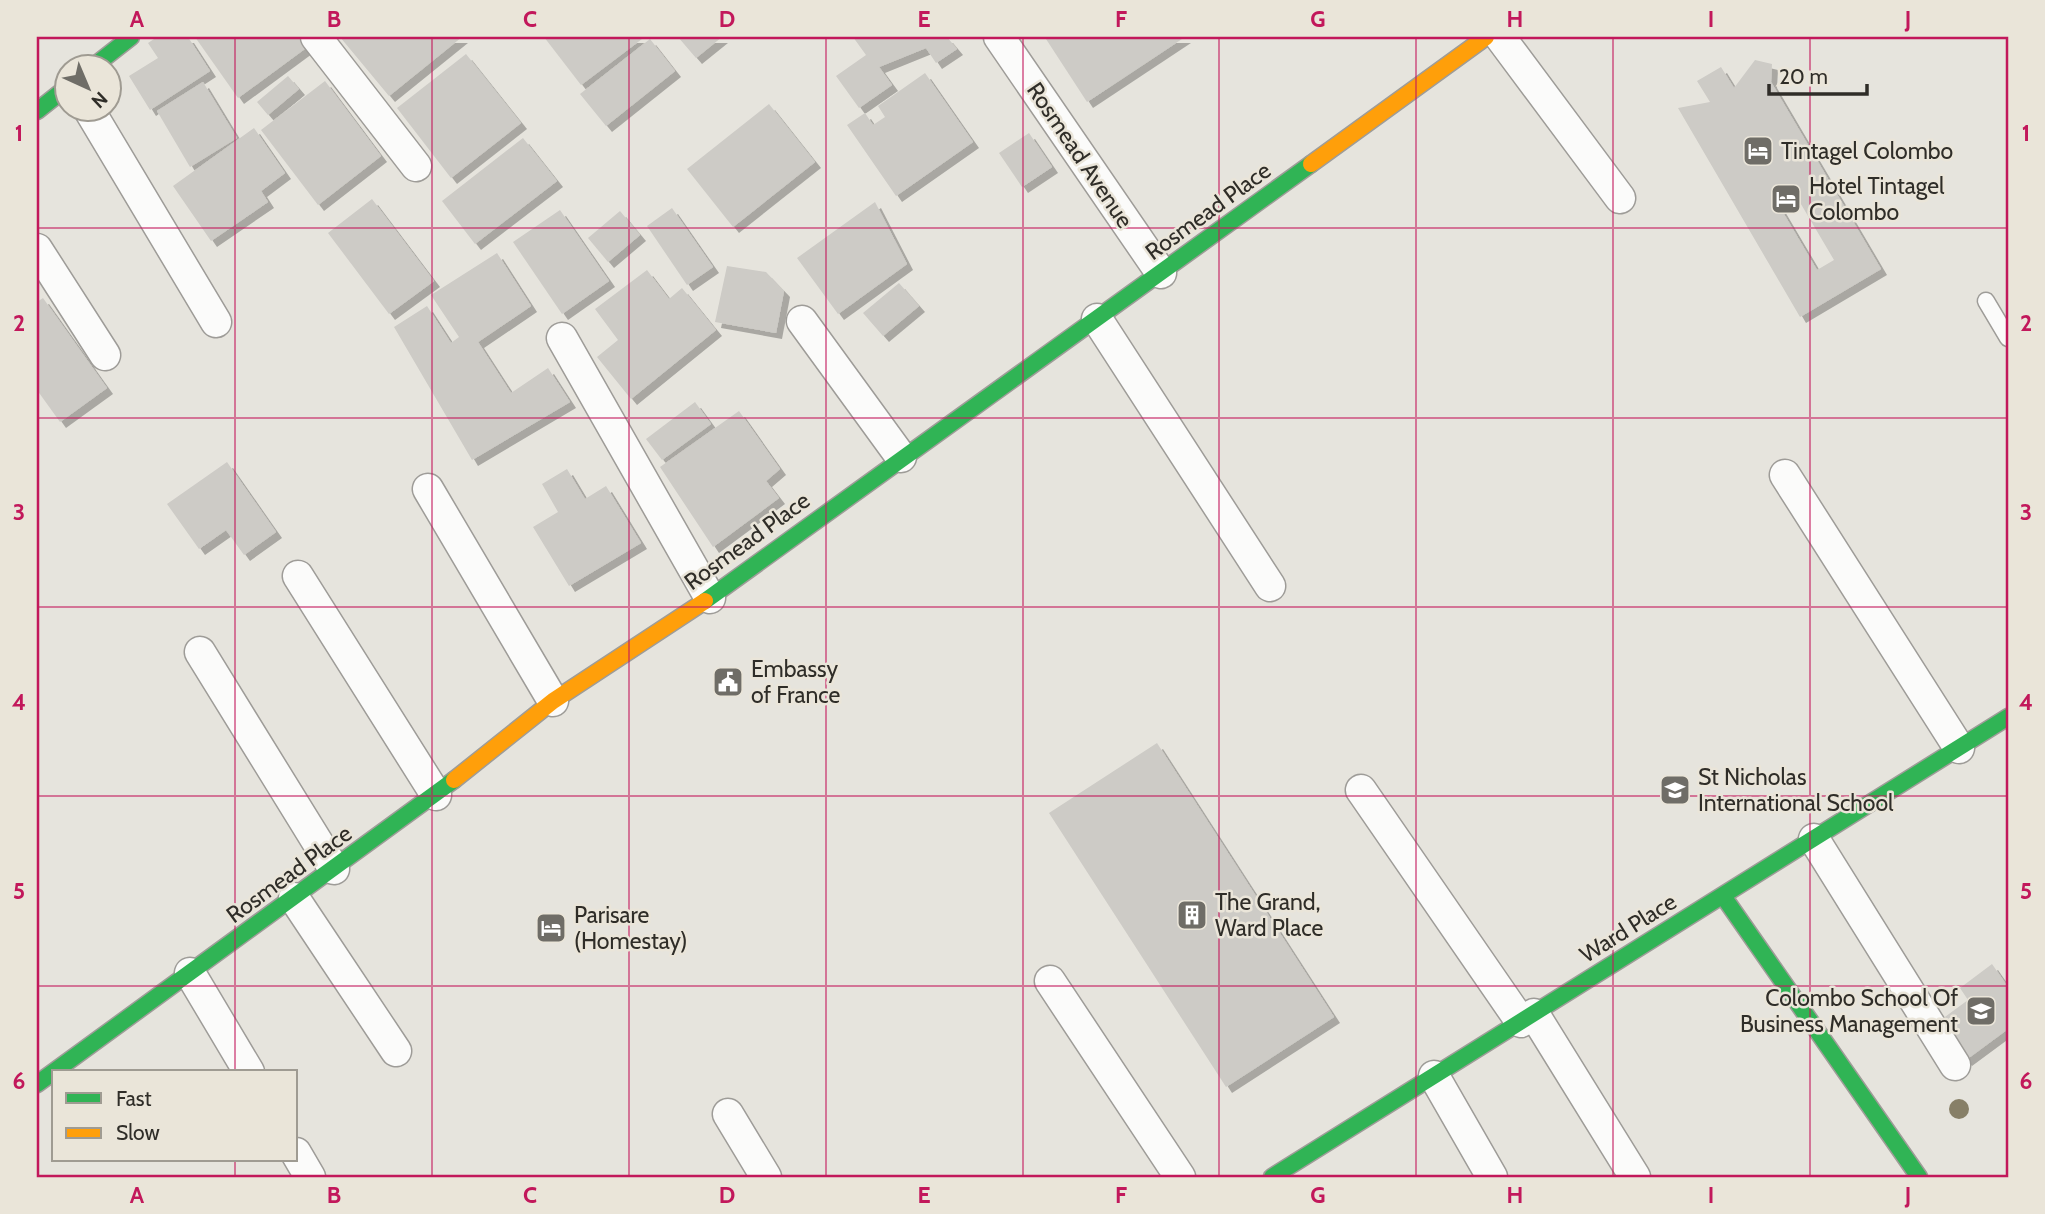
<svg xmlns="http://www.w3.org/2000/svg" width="2045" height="1214" viewBox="0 0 2045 1214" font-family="Cabin,sans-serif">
<defs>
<filter id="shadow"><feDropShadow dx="6" dy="6" stdDeviation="0" flood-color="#0004"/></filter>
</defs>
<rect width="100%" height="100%" fill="#e6e4dd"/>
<g fill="#cdcbc6" fill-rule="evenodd" filter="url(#shadow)">
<path d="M 157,37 L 188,37 L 210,71 L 150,110 L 129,76 L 158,58 L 148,43 Z"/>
<path d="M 195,37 L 298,37 L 306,48 L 238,98 Z"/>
<path d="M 340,37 L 462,37 L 389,96 Z"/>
<path d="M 544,37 L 640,37 L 642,39 L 581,85 Z"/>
<path d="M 678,37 L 722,37 L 696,58 Z"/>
<path d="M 853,37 L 947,37 L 957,49 L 936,63 L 926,48 L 879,67 L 892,85 L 859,108 L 836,76 L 866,55 Z"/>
<path d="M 1050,37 L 1185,37 L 1087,102 L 1046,39 Z"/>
<path d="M 650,39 L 675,71 L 606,126 L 580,94 Z"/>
<path d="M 466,54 L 521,123 L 451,178 L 397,108 Z"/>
<path d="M 1755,60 L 1772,64 L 1771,82 L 1881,269 L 1800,317 L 1678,108 L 1710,102 L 1697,81 L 1721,67 L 1734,88 ZM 1795,194 L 1834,260 L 1817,270 L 1778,204 Z"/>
<path d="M 925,73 L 973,142 L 896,196 L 847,125 L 865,113 L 873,125 L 885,117 L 878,106 Z"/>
<path d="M 288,76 L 299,89 L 268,115 L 257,102 Z"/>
<path d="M 325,81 L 381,156 L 318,205 L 261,130 Z"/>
<path d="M 203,82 L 237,138 L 190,167 L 157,111 Z"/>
<path d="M 769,104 L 815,162 L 733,227 L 687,169 Z"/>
<path d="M 254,128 L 285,173 L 261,191 L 268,202 L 211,241 L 173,186 Z"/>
<path d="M 1029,133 L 1052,167 L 1022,187 L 999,153 Z"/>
<path d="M 523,138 L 557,181 L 475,244 L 442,201 Z"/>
<path d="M 372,199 L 434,281 L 389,314 L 328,233 Z"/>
<path d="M 875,202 L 907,264 L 838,314 L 797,258 Z"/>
<path d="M 672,208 L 713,267 L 687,285 L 647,226 Z"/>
<path d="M 560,210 L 609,281 L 562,314 L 513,242 Z"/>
<path d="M 620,211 L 640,235 L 608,262 L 588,238 Z"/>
<path d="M 497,253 L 531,306 L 478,342 L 511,393 L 548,368 L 570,402 L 472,460 L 394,327 L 427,306 L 451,343 L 459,337 L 431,295 Z"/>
<path d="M 727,266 L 766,272 L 784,291 L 776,333 L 715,322 Z"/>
<path d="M 647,270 L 669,299 L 682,288 L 716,330 L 631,399 L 597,357 L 618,340 L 595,309 Z"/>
<path d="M 899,283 L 919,306 L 883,336 L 863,313 Z"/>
<path d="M 43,298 L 107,388 L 60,422 L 37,390 L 37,302 Z"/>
<path d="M 695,402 L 711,424 L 662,460 L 646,439 Z"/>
<path d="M 739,411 L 780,469 L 766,481 L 779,498 L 713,547 L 660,467 Z"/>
<path d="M 227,462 L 276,532 L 244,555 L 226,530 L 199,549 L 167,504 Z"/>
<path d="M 567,469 L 585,499 L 606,486 L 641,543 L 569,586 L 533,527 L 558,512 L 542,484 Z"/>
<path d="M 1157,743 L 1334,1017 L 1226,1087 L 1049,813 Z"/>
<path d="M 1992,964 L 2008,987 L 2008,1029 L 1966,1060 L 1938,1022 L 1968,1000 L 1960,988 Z"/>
</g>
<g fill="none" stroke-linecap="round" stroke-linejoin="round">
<g stroke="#9e9c98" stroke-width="19">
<path id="lane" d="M 1986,301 L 2008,338"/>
</g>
<g stroke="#9e9c98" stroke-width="33">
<g id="street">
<path d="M 316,37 L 416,166"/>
<path d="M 999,37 L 1161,273"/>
<path d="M 1500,37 L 1620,198"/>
<path d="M 88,108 L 216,322"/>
<path d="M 37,249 L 105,355"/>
<path d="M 1097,319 L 1270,586"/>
<path d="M 802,321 L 901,457"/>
<path d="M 562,338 L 710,598"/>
<path d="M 1785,475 L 1959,748"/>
<path d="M 428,489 L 553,701"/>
<path d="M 298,576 L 436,795"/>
<path d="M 200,652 L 334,869"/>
<path d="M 1361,790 L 1521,1022"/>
<path d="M 1814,839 L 1955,1065"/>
<path d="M 294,898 L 396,1051"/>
<path d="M 190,973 L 249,1072"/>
<path d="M 1050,981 L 1180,1177"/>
<path d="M 1534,1014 L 1635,1177"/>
<path d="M 1434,1076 L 1492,1177"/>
<path d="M 728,1114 L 766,1177"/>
<path d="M 296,1153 L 310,1177"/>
</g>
</g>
<g stroke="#9e9c98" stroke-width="19">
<g id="fast">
<path d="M 94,66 L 131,37"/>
<path d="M 37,111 L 66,88"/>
<path d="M 705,601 L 1311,164"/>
<path d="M 1723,896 L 1919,1177"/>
<path d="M 37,1084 L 454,780"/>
<path d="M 1272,1177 L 2008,717"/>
</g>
</g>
<g stroke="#9e9c98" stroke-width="19">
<g id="slow">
<path d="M 1311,164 L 1486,37"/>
<path d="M 454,780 L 553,701 L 705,601"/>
</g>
</g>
<use href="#lane" stroke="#fbfbfa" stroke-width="16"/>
<use href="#street" stroke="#fbfbfa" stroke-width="30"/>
<use href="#fast" stroke="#30b455" stroke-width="16"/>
<use href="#slow" stroke="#ff9f0a" stroke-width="16"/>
</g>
<circle fill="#877f67" cx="1959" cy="1109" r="10"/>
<path fill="none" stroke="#c2185b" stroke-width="2" stroke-opacity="0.55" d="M 235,37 L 235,1072M 432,37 L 432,1177M 629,37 L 629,1177M 826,37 L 826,1177M 1023,37 L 1023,1177M 1219,37 L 1219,1177M 1416,37 L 1416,1177M 1613,37 L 1613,1177M 1810,37 L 1810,1177M 37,228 L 2008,228M 37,418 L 2008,418M 37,607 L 2008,607M 37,796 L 2008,796M 37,986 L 2008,986M 235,1160 L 235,1177"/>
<defs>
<g id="hotel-square" transform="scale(1.575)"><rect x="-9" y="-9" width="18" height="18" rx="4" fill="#6f6d67" stroke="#eae5d9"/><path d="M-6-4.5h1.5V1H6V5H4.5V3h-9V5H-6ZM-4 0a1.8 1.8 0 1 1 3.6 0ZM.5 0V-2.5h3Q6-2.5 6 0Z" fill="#fff"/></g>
<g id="civic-square" transform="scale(1.575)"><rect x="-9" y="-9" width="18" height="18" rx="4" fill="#6f6d67" stroke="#eae5d9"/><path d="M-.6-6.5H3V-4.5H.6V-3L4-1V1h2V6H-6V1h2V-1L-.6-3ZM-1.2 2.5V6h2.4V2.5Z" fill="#fff"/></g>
<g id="school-square" transform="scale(1.575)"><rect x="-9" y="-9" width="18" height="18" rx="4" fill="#6f6d67" stroke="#eae5d9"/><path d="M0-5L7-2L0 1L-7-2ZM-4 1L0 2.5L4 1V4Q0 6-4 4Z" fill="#fff"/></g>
<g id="building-square" transform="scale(1.575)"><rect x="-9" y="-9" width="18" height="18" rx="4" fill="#6f6d67" stroke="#eae5d9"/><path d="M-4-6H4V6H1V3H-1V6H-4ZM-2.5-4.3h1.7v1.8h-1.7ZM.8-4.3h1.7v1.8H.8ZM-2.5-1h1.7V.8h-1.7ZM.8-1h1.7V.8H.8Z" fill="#fff"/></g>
<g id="university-square" transform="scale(1.575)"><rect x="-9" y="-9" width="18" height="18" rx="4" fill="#6f6d67" stroke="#eae5d9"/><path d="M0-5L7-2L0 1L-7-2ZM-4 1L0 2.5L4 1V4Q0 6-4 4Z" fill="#fff"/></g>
</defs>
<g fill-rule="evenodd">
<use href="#hotel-square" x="1758" y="151"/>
<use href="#hotel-square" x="1786" y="199"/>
<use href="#civic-square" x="728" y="682"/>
<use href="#school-square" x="1675" y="790"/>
<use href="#building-square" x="1192" y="915"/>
<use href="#hotel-square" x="551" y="928"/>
<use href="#university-square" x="1981" y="1011"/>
</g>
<g text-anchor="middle" stroke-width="5" stroke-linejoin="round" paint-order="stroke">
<g font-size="23" fill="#2f2d28" stroke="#eae5d9" text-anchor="start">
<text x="1781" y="159">Tintagel Colombo</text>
<text x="1809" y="194">Hotel Tintagel<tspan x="1809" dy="26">Colombo</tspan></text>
<text x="751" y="677">Embassy<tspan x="751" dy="26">of France</tspan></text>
<text x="1698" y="785">St Nicholas<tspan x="1698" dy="26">International School</tspan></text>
<text x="1215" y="910">The Grand,<tspan x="1215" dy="26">Ward Place</tspan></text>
<text x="574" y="923">Parisare<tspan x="574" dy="26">(Homestay)</tspan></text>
<text x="1958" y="1006" text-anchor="end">Colombo School Of<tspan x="1958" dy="26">Business Management</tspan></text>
</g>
<g font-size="23" fill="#2f2d28" stroke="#eae5d9">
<text transform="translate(1080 155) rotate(56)" y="8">Rosmead Avenue</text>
<text transform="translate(1208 211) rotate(-36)" y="8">Rosmead Place</text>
<text transform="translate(747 541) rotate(-36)" y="8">Rosmead Place</text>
<text transform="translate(289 874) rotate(-36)" y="8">Rosmead Place</text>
<text transform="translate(1628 928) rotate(-32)" y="8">Ward Place</text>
</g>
</g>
<rect width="2045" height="1214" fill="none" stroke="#eae5d9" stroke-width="77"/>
<rect x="52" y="1070" width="245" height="91" fill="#eae5d9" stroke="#9f9b92" stroke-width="2"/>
<rect x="66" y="1093" width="35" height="10" fill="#30b455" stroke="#9f9b92" stroke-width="2"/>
<text x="116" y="1106" font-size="21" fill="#2f2d28">Fast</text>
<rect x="66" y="1128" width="35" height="10" fill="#ff9f0a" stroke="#9f9b92" stroke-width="2"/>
<text x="116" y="1140" font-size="21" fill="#2f2d28">Slow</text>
<g transform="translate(88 88) rotate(136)"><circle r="33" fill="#eae5d9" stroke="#9f9b92" stroke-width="2"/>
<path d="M0-5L12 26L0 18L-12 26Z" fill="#6f6d67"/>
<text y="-10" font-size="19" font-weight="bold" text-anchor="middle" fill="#2f2d28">N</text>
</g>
<path d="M1769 84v10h98v-10" fill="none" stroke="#2f2d28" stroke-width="3.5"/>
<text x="1779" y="84" font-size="21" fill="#2f2d28" stroke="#eae5d9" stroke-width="5" paint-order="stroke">20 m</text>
<rect x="38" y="38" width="1969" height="1138" fill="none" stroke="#c2185b" stroke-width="2.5"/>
<g font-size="23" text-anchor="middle" font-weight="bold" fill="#c2185b">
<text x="137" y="27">A</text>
<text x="334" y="27">B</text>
<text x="530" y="27">C</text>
<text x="727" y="27">D</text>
<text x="924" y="27">E</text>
<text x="1121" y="27">F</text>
<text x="1318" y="27">G</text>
<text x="1515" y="27">H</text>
<text x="1711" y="27">I</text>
<text x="1908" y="27">J</text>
<text x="19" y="141">1</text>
<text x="2026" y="141">1</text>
<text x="19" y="331">2</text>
<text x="2026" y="331">2</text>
<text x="19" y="520">3</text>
<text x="2026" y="520">3</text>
<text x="19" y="710">4</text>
<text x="2026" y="710">4</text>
<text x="19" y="899">5</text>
<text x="2026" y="899">5</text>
<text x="19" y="1089">6</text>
<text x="2026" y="1089">6</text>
<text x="137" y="1203">A</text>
<text x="334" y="1203">B</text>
<text x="530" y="1203">C</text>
<text x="727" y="1203">D</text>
<text x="924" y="1203">E</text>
<text x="1121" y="1203">F</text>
<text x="1318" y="1203">G</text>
<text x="1515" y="1203">H</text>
<text x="1711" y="1203">I</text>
<text x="1908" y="1203">J</text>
</g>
</svg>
